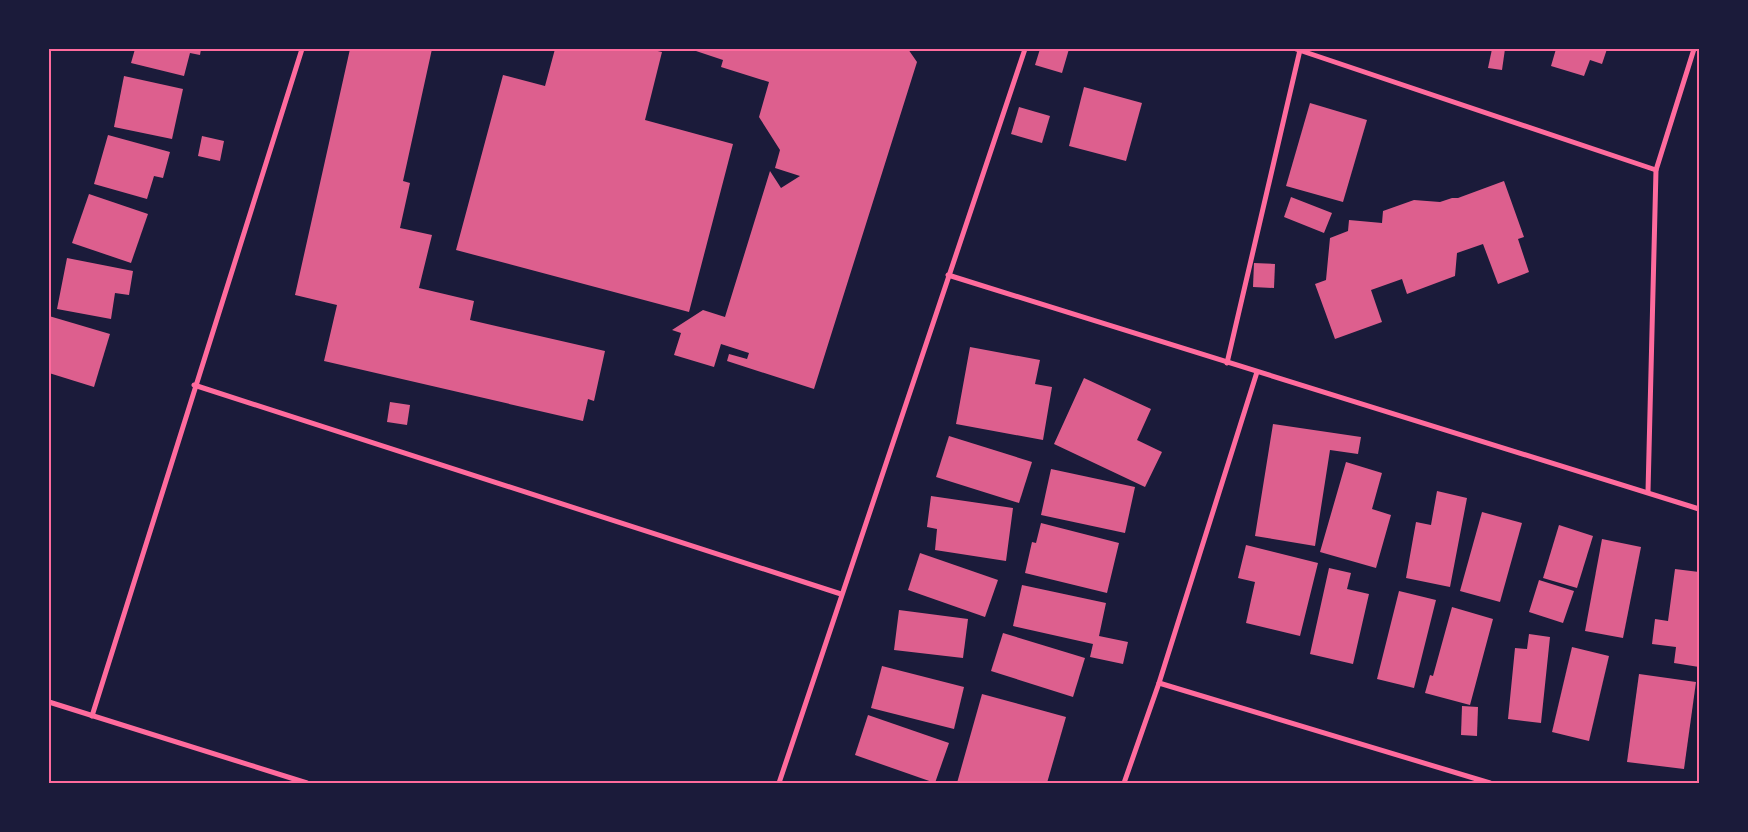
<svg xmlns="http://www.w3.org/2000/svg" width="1748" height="832" viewBox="0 0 1748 832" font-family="Mulish,sans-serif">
<rect width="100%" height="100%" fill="#1b1b3a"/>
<g fill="#dd5f8e">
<path d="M 135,49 L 201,49 L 200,55 L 190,53 L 184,76 L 131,63 Z"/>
<path d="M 350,49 L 432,49 L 403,181 L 410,183 L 400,228 L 432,235 L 419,288 L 474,301 L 470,320 L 605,351 L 594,401 L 588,399 L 583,421 L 324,361 L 337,305 L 295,295 Z"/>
<path d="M 555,49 L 649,49 L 662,52 L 645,120 L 733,144 L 689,312 L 456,250 L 503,75 L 545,86 Z"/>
<path d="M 690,49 L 908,49 L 917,62 L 814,389 L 727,361 L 729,354 L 747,359 L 749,353 L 721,344 L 714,367 L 674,355 L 681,333 L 672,330 L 703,310 L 725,317 L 770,171 L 781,188 L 800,176 L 775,168 L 780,150 L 759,117 L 769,82 L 721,67 L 723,60 Z"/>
<path d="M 1040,49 L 1069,49 L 1062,73 L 1035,65 Z"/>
<path d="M 1492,49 L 1505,49 L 1502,70 L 1488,68 Z"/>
<path d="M 1556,49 L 1607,49 L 1602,64 L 1590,60 L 1584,76 L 1551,66 Z"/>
<path d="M 124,76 L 183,89 L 172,139 L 114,127 Z"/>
<path d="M 1084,87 L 1142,103 L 1126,161 L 1069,146 Z"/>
<path d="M 1310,103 L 1367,120 L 1343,202 L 1286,186 Z"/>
<path d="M 1019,107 L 1050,116 L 1042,143 L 1011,134 Z"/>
<path d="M 108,135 L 170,152 L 163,178 L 154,176 L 147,199 L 94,184 Z"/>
<path d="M 202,136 L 224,141 L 220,161 L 198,156 Z"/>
<path d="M 1504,181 L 1524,237 L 1518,239 L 1529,272 L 1498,284 L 1483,244 L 1457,253 L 1455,276 L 1407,294 L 1402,279 L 1371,290 L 1382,322 L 1335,339 L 1315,284 L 1326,280 L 1330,238 L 1348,231 L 1349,220 L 1382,223 L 1383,211 L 1414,200 L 1440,202 L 1452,198 L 1458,198 Z"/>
<path d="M 89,194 L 148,214 L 131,263 L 72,243 Z"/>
<path d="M 1291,197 L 1332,213 L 1324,233 L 1284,217 Z"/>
<path d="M 67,258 L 133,271 L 129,295 L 115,293 L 111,319 L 57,309 Z"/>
<path d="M 1254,263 L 1275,264 L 1274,288 L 1253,287 Z"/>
<path d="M 49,316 L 110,334 L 94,387 L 49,373 Z"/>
<path d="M 970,347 L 1040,360 L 1035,384 L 1052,387 L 1043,440 L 956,424 Z"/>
<path d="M 1084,378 L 1151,409 L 1137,440 L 1162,452 L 1145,487 L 1054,444 Z"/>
<path d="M 390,402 L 410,405 L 407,425 L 387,422 Z"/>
<path d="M 1273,424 L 1361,437 L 1358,454 L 1330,450 L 1315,546 L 1255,536 Z"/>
<path d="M 949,436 L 1032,462 L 1019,503 L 936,477 Z"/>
<path d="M 1346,462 L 1382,473 L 1372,509 L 1391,515 L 1376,568 L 1320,552 Z"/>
<path d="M 1051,469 L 1135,487 L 1125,533 L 1041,515 Z"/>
<path d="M 1437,491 L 1467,498 L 1450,587 L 1406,578 L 1416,522 L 1431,525 Z"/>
<path d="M 931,496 L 1013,508 L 1006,561 L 935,550 L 937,529 L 927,527 Z"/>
<path d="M 1482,512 L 1522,523 L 1500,602 L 1460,591 Z"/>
<path d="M 1041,523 L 1119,543 L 1107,593 L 1025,573 L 1032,542 L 1036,543 Z"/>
<path d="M 1559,525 L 1593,536 L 1577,588 L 1543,578 Z"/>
<path d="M 1602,539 L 1641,547 L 1623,638 L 1585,631 Z"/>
<path d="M 1246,545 L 1318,563 L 1300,636 L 1246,623 L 1255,582 L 1238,578 Z"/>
<path d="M 920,553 L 998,580 L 985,617 L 908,590 Z"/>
<path d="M 1329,568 L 1351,573 L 1347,589 L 1369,594 L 1353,664 L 1310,654 Z"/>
<path d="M 1675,569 L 1699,572 L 1699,667 L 1674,663 L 1676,647 L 1652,644 L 1655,619 L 1668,621 Z"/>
<path d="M 1539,580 L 1574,591 L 1563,623 L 1529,612 Z"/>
<path d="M 1022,585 L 1106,603 L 1099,636 L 1128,642 L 1123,664 L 1090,657 L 1093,644 L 1013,626 Z"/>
<path d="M 1399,591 L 1436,600 L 1414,688 L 1377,679 Z"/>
<path d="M 1452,607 L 1493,619 L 1470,705 L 1425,693 L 1430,675 L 1433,676 Z"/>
<path d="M 899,610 L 968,619 L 963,658 L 894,650 Z"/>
<path d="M 1003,633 L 1085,658 L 1073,697 L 991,671 Z"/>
<path d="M 1529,634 L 1550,637 L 1541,723 L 1508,719 L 1515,648 L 1527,649 Z"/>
<path d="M 1572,647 L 1609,656 L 1589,741 L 1552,732 Z"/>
<path d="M 882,666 L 964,687 L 954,729 L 871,708 Z"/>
<path d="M 1639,674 L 1696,682 L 1684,769 L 1627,762 Z"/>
<path d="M 982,694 L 1066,717 L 1047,783 L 957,783 Z"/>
<path d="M 1462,706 L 1478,707 L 1477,736 L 1461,735 Z"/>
<path d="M 868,715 L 949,743 L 935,783 L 855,755 Z"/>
</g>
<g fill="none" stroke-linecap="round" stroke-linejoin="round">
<g stroke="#ff6b9d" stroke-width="5">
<path d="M 1296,49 L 1656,170"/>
<path d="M 948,275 L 1699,509"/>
<path d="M 1227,363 L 1300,50"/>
<path d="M 1257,372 L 1159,683 L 1490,783"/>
<path d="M 194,385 L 841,594"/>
<path d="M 1648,492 L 1656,170 L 1694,49"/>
<path d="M 49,702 L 307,783"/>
<path d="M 92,716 L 302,49"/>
<path d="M 779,783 L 1025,49"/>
<path d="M 1124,783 L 1159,683"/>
</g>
</g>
<rect width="1748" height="832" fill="none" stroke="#1b1b3a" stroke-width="100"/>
<rect x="50" y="50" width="1648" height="732" fill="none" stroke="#ff6b9d" stroke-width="2"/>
</svg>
